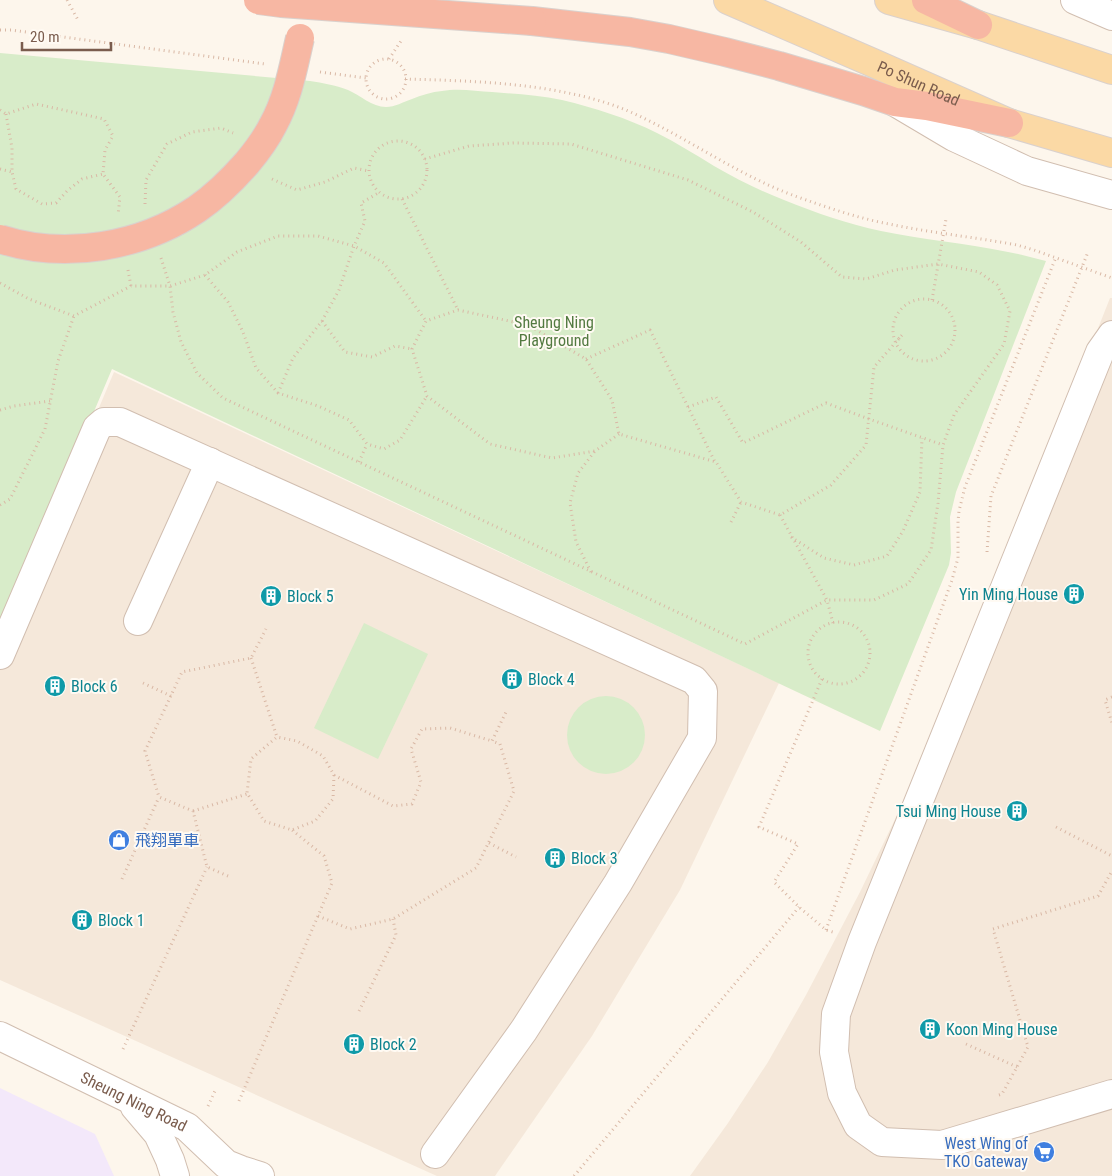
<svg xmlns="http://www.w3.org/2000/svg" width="1112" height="1176" viewBox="0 0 1112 1176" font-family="'Roboto Condensed','Noto Sans TC',sans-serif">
<rect width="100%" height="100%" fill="#fdf6ec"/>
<g fill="#f5e8da">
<path d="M 1110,298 L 1112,298 L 1112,1176 L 690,1176 L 728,1123 L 768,1062 L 806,995 L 860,892 L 911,786 L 1002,571 Z"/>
<path d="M 114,372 L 779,683 L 680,890 L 592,1036 L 495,1176 L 437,1176 L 0,980 L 0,643 Z"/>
</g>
<path fill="#f3e8fa" d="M 0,1088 L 95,1134 L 114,1176 L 0,1176 Z"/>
<g fill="#d8ecc9">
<path d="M 0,53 L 310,81 C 323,83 335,85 348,90 C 360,95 372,107 386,107 C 395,107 403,102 412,99 C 421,95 432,92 442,91 C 458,88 476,91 492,92 C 515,94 539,95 562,100 C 595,108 627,118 657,133 C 677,143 696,155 714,166 C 736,179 761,191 784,200 C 816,213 848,224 881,231 C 923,240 966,243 1008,252 C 1021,254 1033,258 1046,261 L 956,492 L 950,517 L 951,553 L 949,565 L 880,731 L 112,369 L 0,633 Z"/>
<path d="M 364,623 L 428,654 L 378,759 L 314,728 Z"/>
<circle cx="606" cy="735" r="39"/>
</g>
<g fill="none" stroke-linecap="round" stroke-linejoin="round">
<g stroke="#d1beb0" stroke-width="30">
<g id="minor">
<path d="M 1075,0 L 1112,16"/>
<path d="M 895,102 L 954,137 L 1027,171 L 1112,195"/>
<path d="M 1112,335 L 1100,352 L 862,942 L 836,1014 L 834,1052 L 842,1093 L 858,1125 L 882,1142 L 942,1145 L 1112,1094"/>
<path d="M 138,621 L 210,462"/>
<path d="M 0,655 L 97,428 L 104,422 L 120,422 L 694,680 L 703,691 L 702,738 L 618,883 L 524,1030 L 435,1154"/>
<path id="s1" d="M 0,1036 L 187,1127 L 226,1164 L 241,1170 L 260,1176"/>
<path d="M 135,1107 L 158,1134 L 170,1160 L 175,1176"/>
</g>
</g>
<g stroke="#dad1cd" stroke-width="30">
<g id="major">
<path id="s2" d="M 728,0 L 871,62 L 1009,123 L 1112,153"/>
<path d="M 889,0 L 978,25 L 1112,70"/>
</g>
</g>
<g stroke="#dad1cd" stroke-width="30">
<g id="highway">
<path d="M 926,0 L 978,25"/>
<path d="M 532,21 L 630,32 L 669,39 L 725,52 L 779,66 L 863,91 L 895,102 L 927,106 L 1009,123"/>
</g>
</g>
<g stroke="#d9b8a5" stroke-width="3" stroke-dasharray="1 4" stroke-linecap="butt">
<path d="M 67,0 L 78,20"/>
<path d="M 0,30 L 11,30 L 265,64"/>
<path d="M 389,59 L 401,41"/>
<circle cx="386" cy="79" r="20"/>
<path d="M 320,72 L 366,78"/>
<path d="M 405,79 C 477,81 559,83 626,110 C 684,135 735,174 795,196 C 826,207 857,218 889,224 C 932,233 974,237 1017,245 L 1034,250 L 1112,278"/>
<path d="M 0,110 L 6,114 L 36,104 L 104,119 L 113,136 L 105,150 L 103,174 L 120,197 L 118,215"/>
<path d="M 6,114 L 12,148 L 12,172 L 16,189 L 42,204 L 56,203 L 67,191 L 82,179 L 103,174"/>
<circle cx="398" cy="170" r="29"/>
<path d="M 0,169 L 12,172"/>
<path d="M 272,179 L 297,190 L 325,182 L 354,168 L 369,171"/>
<path d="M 402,199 L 458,310"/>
<path d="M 145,204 L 146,180 L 167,144 L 192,132 L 221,128 L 233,133"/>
<path d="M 161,258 L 170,286 L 173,312 L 181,342 L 197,373 L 223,398 L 745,644 L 827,600 L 874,600 L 908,584 L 931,550 L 938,503 L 943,445 L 954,415 L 1004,344 L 1010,311 L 997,285 L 979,272 L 938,264 L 895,270 L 866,279 L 842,277 L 801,242 L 753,212 L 688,180 L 571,144 L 513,143 L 469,146 L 425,159"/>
<path d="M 128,270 L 131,286"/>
<path d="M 205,275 L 228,302 L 243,332 L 256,368 L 278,393 L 318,406 L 349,420 L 367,444 L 384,449 L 400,440 L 427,396"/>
<path d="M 0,283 L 29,299 L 74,316 L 131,286 L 170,286 L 205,275 L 237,252 L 278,236 L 318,236 L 354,246 L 384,263 L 426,321"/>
<circle cx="924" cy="330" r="31"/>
<path d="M 932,300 L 946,219"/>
<path d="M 322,321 L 345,352 L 372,357 L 395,346 L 412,349"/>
<path d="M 586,359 L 650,330 L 715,462"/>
<path d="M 278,393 L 293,358 L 322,321 L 339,290 L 354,246 L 365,221 L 361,203 L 380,192"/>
<path d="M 688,407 L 716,397 L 743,443 L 826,403 L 869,419 L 943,445"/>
<path d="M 0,410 L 14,406 L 50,401"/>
<path d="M 619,434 L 595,451 L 552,458 L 490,444 L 427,396 L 412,349 L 426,321 L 458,310 L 528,325 L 586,359 L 612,400 L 619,434 L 716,462 L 741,502 L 780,515 L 831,485 L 866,445 L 874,367 L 902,335 L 896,342"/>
<path d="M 359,462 L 367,444"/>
<path d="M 0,505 L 10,499 L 45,429 L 58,361 L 74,316"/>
<path d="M 780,515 L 827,600 L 833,623"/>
<path d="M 731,522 L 741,502"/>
<path d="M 791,537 L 824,558 L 854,565 L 887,556 L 903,531 L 920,492 L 922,438"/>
<path d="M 987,552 L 991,496 L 1088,252"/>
<path d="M 591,572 L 576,542 L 570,503 L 578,473 L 595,451"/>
<circle cx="839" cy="653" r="31"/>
<path d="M 251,658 L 277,737"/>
<path d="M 822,679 L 759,827 L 798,844 L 774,882 L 799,907 L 826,930 L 836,933"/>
<path d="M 143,683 L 171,696"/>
<path d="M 1112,697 L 1105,700 L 1112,723"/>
<path d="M 334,775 L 333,799 L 315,821 L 292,830 L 264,821 L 247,793 L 251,759 L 277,737 L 297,741 L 323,756 L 334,775 L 393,806 L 412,804 L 421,782 L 411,749 L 422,729 L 450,728 L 492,741"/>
<path d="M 193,811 L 247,794"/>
<path d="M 1056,827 L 1112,856"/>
<path d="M 489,843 L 516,857"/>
<path d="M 228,876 L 207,867 L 193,811 L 159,797 L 145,751 L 182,672 L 251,658 L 266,629"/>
<path d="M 122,879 L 159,797"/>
<path d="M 318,916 L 350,929 L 393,919 L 476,868 L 514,791 L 500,744 L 492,741 L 506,712"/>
<path d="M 826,930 L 952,580 L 958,558 L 958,521 L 959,511 L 965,487 L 1056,257"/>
<path d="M 359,1011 L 396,935 L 393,919"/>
<path d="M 966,1044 L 1017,1067"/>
<path d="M 123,1049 L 207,867"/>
<path d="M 999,1095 L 1002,1094 L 1028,1047 L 993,929 L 1098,896 L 1112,871"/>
<path d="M 239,1101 L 332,883 L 324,856 L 292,830"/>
<path d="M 208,1106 L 215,1091"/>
<path d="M 574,1176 L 799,907"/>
</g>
<use href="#minor" stroke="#fff" stroke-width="28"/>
<use href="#major" stroke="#fbd9a5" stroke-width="28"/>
<use href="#highway" stroke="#f7b7a3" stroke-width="28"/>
<g stroke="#dad1cd" stroke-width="30" stroke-linecap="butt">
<g id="highway-bridge">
<path d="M 258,0 L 281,3 L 532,21"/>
<path d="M 0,239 C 65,260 141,247 197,209 C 216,196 232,180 247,163 C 257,151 266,139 273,125 C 288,98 293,68 300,38"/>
</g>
</g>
<use href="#highway-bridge" stroke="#f7b7a3" stroke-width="28"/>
</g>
<defs>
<g id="building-disc" transform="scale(1.125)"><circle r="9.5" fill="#0f9aa8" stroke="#fffaf3"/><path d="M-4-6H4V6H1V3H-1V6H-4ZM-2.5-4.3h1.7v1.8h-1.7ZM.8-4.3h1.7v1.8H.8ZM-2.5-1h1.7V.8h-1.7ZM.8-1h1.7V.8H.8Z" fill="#fff"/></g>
<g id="shop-disc" transform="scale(1.125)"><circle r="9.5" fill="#3f7fe0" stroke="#fffaf3"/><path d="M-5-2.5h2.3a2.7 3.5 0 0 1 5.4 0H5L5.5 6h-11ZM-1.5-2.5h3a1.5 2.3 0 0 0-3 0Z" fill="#fff"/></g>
<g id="supermarket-disc" transform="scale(1.125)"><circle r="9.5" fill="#3f7fe0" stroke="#fffaf3"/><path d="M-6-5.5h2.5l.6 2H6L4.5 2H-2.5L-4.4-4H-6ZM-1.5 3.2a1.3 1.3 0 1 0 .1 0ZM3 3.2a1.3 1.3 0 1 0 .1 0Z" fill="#fff"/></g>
</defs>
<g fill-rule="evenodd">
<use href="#building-disc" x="1074" y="594"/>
<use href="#building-disc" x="271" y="596"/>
<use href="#building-disc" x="512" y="679"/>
<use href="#building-disc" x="55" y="686"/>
<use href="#building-disc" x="1017" y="811"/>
<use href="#shop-disc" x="119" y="840"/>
<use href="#building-disc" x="555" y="858"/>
<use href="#building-disc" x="82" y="920"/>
<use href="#building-disc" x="930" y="1029"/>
<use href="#building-disc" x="354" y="1044"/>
<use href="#supermarket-disc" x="1044" y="1152"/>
</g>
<g text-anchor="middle" stroke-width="4" stroke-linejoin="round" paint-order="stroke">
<g font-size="16" fill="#7a5c4d" stroke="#fffaf3">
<text dy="6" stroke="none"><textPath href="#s2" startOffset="208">Po Shun Road</textPath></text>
<text dy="6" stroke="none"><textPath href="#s1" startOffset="149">Sheung Ning Road</textPath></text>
</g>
<g font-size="16" fill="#537a41" stroke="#fffaf3">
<text x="554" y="328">Sheung Ning<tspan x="554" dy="18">Playground</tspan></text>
</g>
<g font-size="16" fill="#0d838f" stroke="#fffaf3" text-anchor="start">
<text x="1058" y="600" text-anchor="end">Yin Ming House</text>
<text x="287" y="602">Block 5</text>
<text x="528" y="685">Block 4</text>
<text x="71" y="692">Block 6</text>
<text x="1001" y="817" text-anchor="end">Tsui Ming House</text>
<text x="571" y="864">Block 3</text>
<text x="98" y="926">Block 1</text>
<text x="946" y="1035">Koon Ming House</text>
<text x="370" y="1050">Block 2</text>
</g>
<g font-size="16" fill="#366cbe" stroke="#fffaf3" text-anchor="start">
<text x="135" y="846">飛翔單車</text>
<text x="1028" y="1149" text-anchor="end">West Wing of<tspan x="1028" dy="18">TKO Gateway</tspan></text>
</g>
</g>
<path d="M22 42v8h89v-8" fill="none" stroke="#7a5c4d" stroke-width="2.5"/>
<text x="30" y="42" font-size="15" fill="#7a5c4d" stroke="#fffaf3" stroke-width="4" paint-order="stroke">20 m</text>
</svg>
